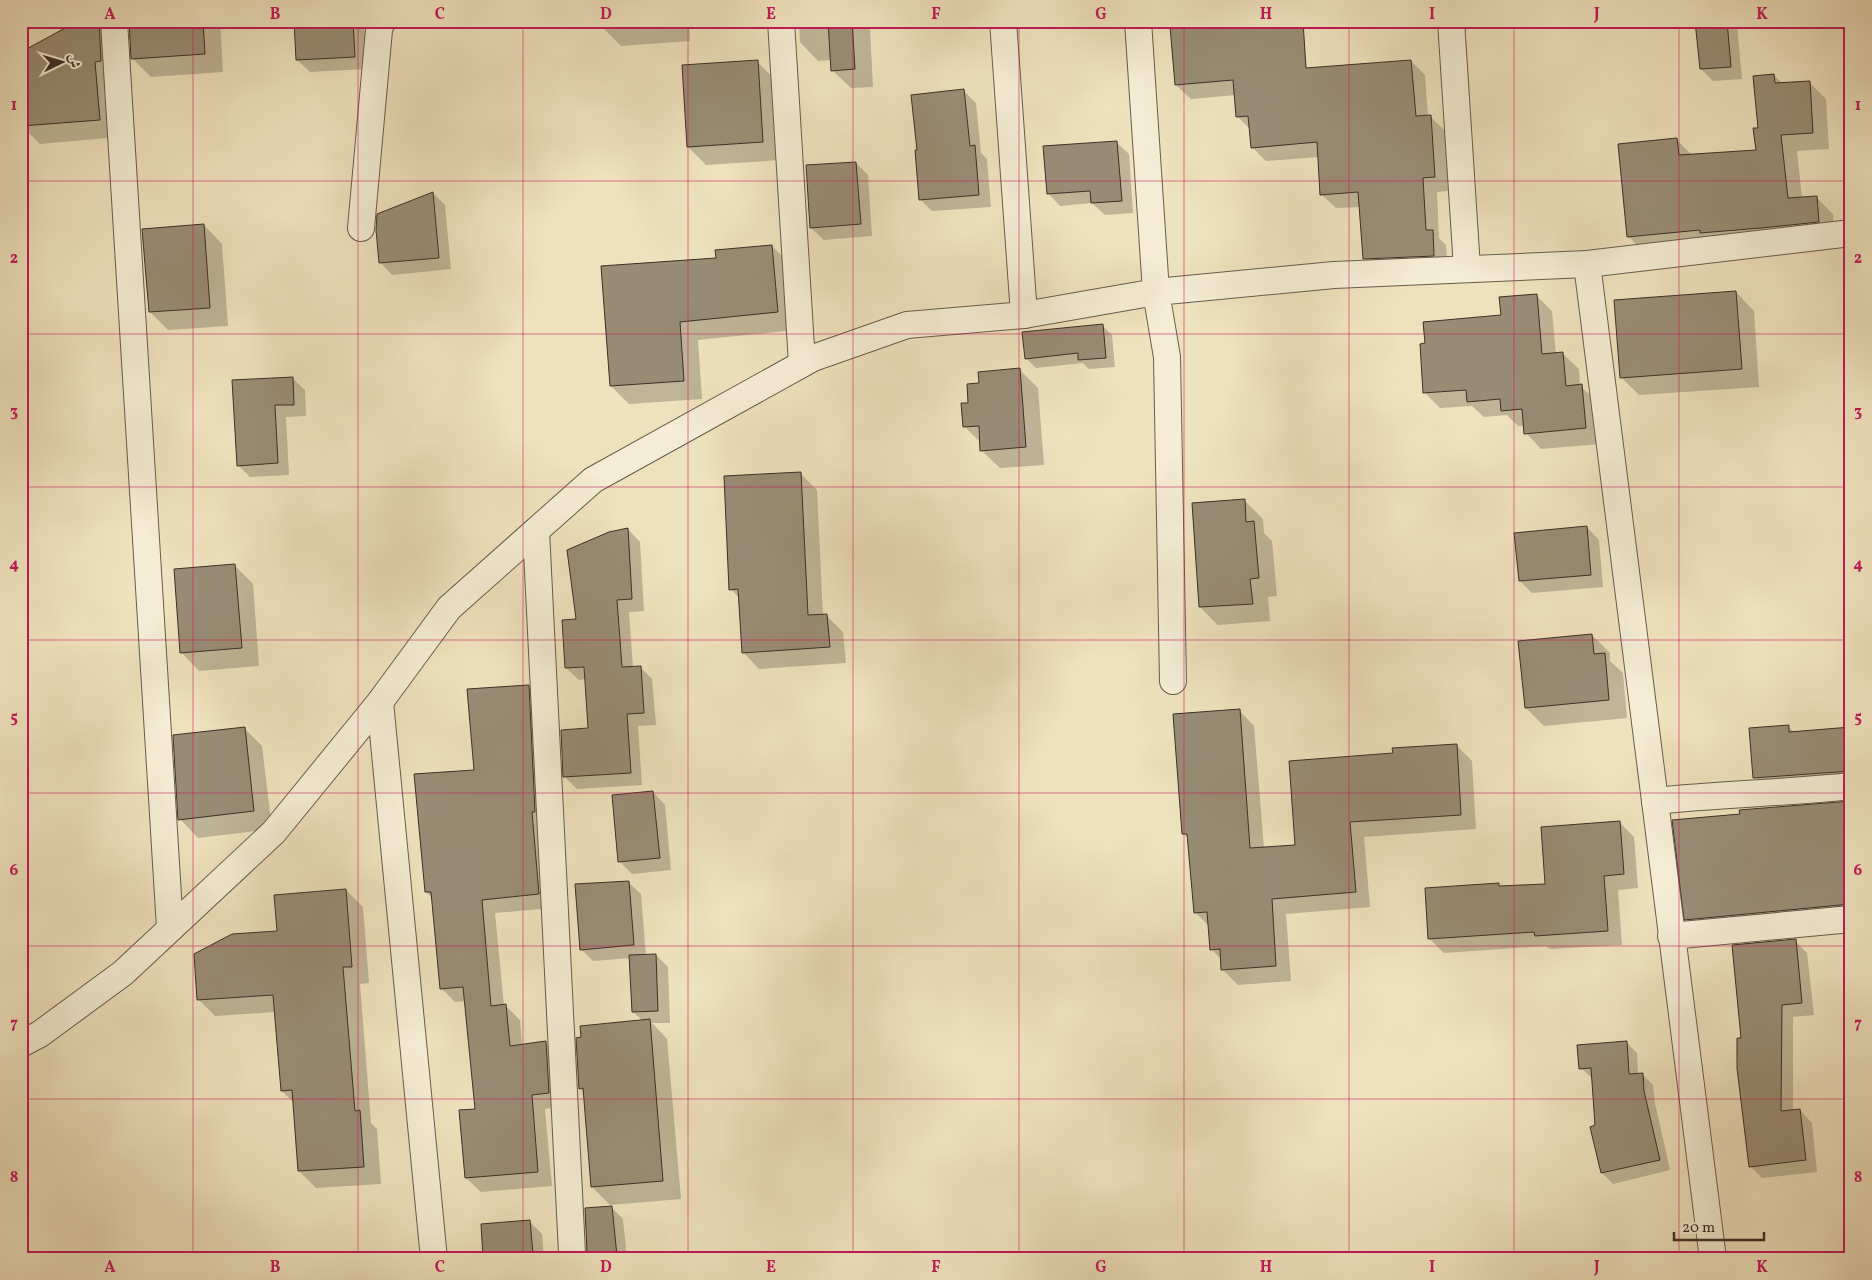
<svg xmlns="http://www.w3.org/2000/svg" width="1872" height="1280" viewBox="0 0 1872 1280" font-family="Vollkorn,Amiri,serif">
<rect width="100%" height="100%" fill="#eee1bd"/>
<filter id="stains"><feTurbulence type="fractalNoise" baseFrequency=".004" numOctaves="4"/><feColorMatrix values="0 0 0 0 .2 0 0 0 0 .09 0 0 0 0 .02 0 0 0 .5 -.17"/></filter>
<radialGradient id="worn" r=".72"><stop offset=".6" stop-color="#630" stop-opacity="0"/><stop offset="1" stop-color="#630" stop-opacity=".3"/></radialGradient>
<g fill="#0003">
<path d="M 81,21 L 220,21 L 223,72 L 151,77 L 133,59 L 130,24 L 124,26 L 118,137 L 40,144 L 22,126 Z"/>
<path d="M 295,21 L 364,21 L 367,69 L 310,72 L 297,60 Z"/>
<path d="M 603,21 L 689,21 L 690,41 L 621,46 L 604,29 Z"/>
<path d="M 799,21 L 961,21 L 870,29 L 873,87 L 851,88 L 832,70 L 832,60 L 818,61 L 800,42 Z"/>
<path d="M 1302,21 L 1309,92 L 1411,61 L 1425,75 L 1428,117 L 1431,117 L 1445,131 L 1448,191 L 1437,192 L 1439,238 L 1446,245 L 1448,269 L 1378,272 L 1364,258 L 1361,207 L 1336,208 L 1321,194 L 1319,157 L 1266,161 L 1252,147 L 1251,130 L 1237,116 L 1236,95 L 1191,99 L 1176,85 Z"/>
<path d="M 1362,21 L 1425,21 L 1425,23 L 1368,27 Z"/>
<path d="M 1697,21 L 1735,21 L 1737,24 L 1742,79 L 1713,81 L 1701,69 Z"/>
<path d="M 1765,21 L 1826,21 L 1769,25 Z"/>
<path d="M 757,62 L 776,80 L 781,160 L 706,165 L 688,147 Z"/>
<path d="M 1774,75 L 1783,84 L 1809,82 L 1826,99 L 1829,149 L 1797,151 L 1802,198 L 1816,197 L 1833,214 L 1835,238 L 1645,253 L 1628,236 L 1677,140 L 1693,156 L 1757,151 L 1759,129 Z"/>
<path d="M 964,91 L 976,103 L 981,153 L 987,159 L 991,207 L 932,211 L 920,199 Z"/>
<path d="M 1116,142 L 1129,154 L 1133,213 L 1105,215 L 1092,203 L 1060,206 L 1048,193 Z"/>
<path d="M 856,163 L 868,175 L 872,236 L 824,240 L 811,228 Z"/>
<path d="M 433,193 L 445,205 L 451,269 L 392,275 L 380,262 Z"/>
<path d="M 204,225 L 222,244 L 228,326 L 168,330 L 150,312 Z"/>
<path d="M 772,246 L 790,264 L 796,330 L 698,340 L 702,399 L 629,404 L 611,386 L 717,259 Z"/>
<path d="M 1736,292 L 1754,311 L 1759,387 L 1639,395 L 1621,377 Z"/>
<path d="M 1536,295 L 1552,311 L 1556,354 L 1563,354 L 1579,369 L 1580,386 L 1597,401 L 1601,444 L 1541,449 L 1526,433 L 1525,426 L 1518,426 L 1507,415 L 1484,417 L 1472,406 L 1440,408 L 1425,393 L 1502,316 Z"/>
<path d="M 1103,326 L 1112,335 L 1115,367 L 1089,369 L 1083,363 L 1036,368 L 1027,359 Z"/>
<path d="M 1020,370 L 1038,388 L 1044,465 L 1000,468 L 981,450 L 981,443 L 964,426 L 969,404 L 980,385 Z"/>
<path d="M 292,378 L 305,390 L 306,416 L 286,417 L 289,475 L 250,477 L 238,465 L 233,381 Z"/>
<path d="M 801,474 L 817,490 L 823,616 L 827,616 L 843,632 L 846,663 L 759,669 L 743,652 L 739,598 L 731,589 Z"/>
<path d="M 1245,501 L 1263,519 L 1264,533 L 1272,541 L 1277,596 L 1268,597 L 1270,621 L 1218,625 L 1200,607 Z"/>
<path d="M 1587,527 L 1599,540 L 1603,587 L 1532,593 L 1520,581 Z"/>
<path d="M 628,529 L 640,542 L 644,611 L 629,612 L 633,667 L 640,667 L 652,679 L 656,725 L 638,726 L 642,785 L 577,789 L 565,777 L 562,731 L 590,729 L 586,679 L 579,680 L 566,668 L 577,621 Z"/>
<path d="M 235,566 L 253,584 L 259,666 L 199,671 L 181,652 Z"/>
<path d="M 1592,635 L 1610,653 L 1610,661 L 1623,673 L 1627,718 L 1544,726 L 1526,708 Z"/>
<path d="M 528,686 L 542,700 L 553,908 L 495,913 L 504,1006 L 506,1006 L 520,1020 L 522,1045 L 546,1043 L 560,1057 L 563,1106 L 545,1109 L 552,1186 L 481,1192 L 466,1178 L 476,1110 L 466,1001 L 455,1002 L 441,988 L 432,898 L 426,892 L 475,771 Z"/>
<path d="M 1239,710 L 1254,726 L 1264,848 L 1297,846 L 1394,755 L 1457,746 L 1472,761 L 1476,829 L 1364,837 L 1370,907 L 1286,914 L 1291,981 L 1238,985 L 1223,970 L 1222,960 L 1211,949 L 1210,927 L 1196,913 L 1189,839 L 1184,834 Z"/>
<path d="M 1788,726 L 1795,733 L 1851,728 L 1851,784 L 1767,790 L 1755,778 Z"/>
<path d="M 244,728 L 262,746 L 272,829 L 198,838 L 180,819 Z"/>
<path d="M 653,792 L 665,805 L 671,870 L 632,874 L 619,861 Z"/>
<path d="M 1851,802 L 1851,918 L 1699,933 L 1686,919 L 1741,816 Z"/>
<path d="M 1619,822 L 1634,837 L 1638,888 L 1618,890 L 1622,945 L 1550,949 L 1546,946 L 1444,953 L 1430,939 L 1498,884 L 1502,888 L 1546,885 Z"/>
<path d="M 628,882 L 641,894 L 646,956 L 656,955 L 668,967 L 670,1023 L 652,1023 L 667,1039 L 681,1199 L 610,1205 L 592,1187 L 584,1093 L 580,1088 L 643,1021 L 633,1012 L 631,958 L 593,961 L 581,949 Z"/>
<path d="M 346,890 L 363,907 L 369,983 L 360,984 L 371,1123 L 377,1129 L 381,1184 L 316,1188 L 299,1171 L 295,1104 L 282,1091 L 275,1012 L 215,1016 L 198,999 L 278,932 Z"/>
<path d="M 1795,941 L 1807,953 L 1814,1015 L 1793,1017 L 1793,1111 L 1800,1110 L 1812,1123 L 1817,1172 L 1762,1178 L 1750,1166 L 1742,1039 Z"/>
<path d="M 1626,1042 L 1637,1053 L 1638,1074 L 1642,1074 L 1653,1085 L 1655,1103 L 1670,1170 L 1613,1184 L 1602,1173 L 1596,1126 L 1593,1079 L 1581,1068 Z"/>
<path d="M 611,1207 L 623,1219 L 627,1259 L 587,1259 Z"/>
<path d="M 530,1222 L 542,1234 L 544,1259 L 486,1259 L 484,1257 Z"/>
</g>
<g fill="#998c75" stroke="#3c2f28">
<path d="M 78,21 L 99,21 L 101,61 L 95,62 L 100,120 L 21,126 L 21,52 Z"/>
<path d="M 129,21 L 203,21 L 205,54 L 131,59 Z"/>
<path d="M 294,21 L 353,21 L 355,57 L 296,60 Z"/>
<path d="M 828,21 L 852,21 L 855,69 L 831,71 Z"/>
<path d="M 1224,21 L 1303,21 L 1306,68 L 1411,60 L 1416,116 L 1431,115 L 1435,177 L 1423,178 L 1426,230 L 1433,230 L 1434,256 L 1363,259 L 1358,192 L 1320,195 L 1317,142 L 1251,148 L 1248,116 L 1236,117 L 1233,80 L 1175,85 L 1170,26 Z"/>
<path d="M 1695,21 L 1727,21 L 1731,67 L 1700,69 Z"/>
<path d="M 758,60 L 763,142 L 687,147 L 682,65 Z"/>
<path d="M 1774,74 L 1775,83 L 1810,81 L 1813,133 L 1781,135 L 1788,198 L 1817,196 L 1819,222 L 1761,228 L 1700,233 L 1700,230 L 1627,237 L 1618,144 L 1677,138 L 1679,155 L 1756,150 L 1753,128 L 1758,128 L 1753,76 Z"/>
<path d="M 964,89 L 970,146 L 975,145 L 979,195 L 919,200 L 915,150 L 917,150 L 911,95 Z"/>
<path d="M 1117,141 L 1122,201 L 1091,203 L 1090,191 L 1047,194 L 1043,146 Z"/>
<path d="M 856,162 L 861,224 L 810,228 L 806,165 Z"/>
<path d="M 433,192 L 439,258 L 379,263 L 376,230 L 377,214 Z"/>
<path d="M 204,224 L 210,308 L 149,312 L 142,229 Z"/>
<path d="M 772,245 L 778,312 L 680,322 L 684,381 L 610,386 L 601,266 L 716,258 L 715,250 Z"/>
<path d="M 1736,291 L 1742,369 L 1620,378 L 1614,300 Z"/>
<path d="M 1537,294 L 1542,354 L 1563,352 L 1566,386 L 1582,384 L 1586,428 L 1524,434 L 1522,409 L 1501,411 L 1500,399 L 1467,402 L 1466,390 L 1423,393 L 1420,344 L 1425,343 L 1423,322 L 1501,315 L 1499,297 Z"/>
<path d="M 1103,324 L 1106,358 L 1078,360 L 1078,353 L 1025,359 L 1022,332 Z"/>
<path d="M 1020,368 L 1026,447 L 980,451 L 979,426 L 963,427 L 961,403 L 968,403 L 967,384 L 979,383 L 978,372 Z"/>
<path d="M 293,377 L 294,405 L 275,405 L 278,463 L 237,466 L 232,380 Z"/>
<path d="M 801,472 L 808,615 L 827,614 L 830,647 L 742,653 L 738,589 L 729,590 L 724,476 Z"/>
<path d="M 1245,499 L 1246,522 L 1254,521 L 1259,578 L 1250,579 L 1253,604 L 1199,607 L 1192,503 Z"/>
<path d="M 1587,526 L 1591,575 L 1519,581 L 1514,533 Z"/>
<path d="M 628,528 L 632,599 L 617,600 L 622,667 L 641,666 L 644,713 L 627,714 L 631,773 L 563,777 L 561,730 L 588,728 L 584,667 L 565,668 L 562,620 L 576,619 L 567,550 L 609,532 Z"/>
<path d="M 235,564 L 242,648 L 180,653 L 174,569 Z"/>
<path d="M 1592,634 L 1594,654 L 1605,653 L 1609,700 L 1525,708 L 1518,641 Z"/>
<path d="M 529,685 L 535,812 L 532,812 L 539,894 L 482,900 L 491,1006 L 506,1004 L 510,1046 L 546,1041 L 549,1093 L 532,1095 L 538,1172 L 465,1178 L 459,1110 L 475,1109 L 463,987 L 440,989 L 431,892 L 425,892 L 414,774 L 474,770 L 467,689 Z"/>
<path d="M 1240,709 L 1250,848 L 1295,845 L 1289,761 L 1393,753 L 1392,748 L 1457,744 L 1461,815 L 1350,822 L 1356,892 L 1272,899 L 1276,966 L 1221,970 L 1220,949 L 1210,950 L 1207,912 L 1194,913 L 1187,834 L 1182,834 L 1173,714 Z"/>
<path d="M 1789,725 L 1789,732 L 1851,727 L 1851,771 L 1753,778 L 1749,728 Z"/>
<path d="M 245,727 L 254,811 L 178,820 L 173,735 Z"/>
<path d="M 653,791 L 660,858 L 618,862 L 612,795 Z"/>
<path d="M 1851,801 L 1851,904 L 1684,920 L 1672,820 L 1740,814 L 1739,810 Z"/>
<path d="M 1620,821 L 1624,874 L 1604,876 L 1608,931 L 1535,936 L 1534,932 L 1428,939 L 1425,888 L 1499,883 L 1499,886 L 1545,884 L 1541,827 Z"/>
<path d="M 629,881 L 634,945 L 580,950 L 575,884 Z"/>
<path d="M 346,889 L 352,967 L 343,967 L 355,1111 L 360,1110 L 364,1167 L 298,1171 L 292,1090 L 281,1091 L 273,995 L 197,1000 L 194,954 L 232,934 L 277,931 L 274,895 Z"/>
<path d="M 1796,939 L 1802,1003 L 1782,1005 L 1781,1111 L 1800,1109 L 1806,1160 L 1749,1167 L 1737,1068 L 1737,1038 L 1741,1038 L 1732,945 Z"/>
<path d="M 656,954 L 658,1011 L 632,1012 L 629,955 Z"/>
<path d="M 650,1019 L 663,1181 L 591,1187 L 583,1088 L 579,1089 L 576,1038 L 581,1037 L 580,1026 Z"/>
<path d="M 1627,1041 L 1629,1074 L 1643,1073 L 1644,1091 L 1660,1160 L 1601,1173 L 1590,1127 L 1595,1125 L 1591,1068 L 1579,1069 L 1577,1045 Z"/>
<path d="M 612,1206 L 617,1256 L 586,1259 L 587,1252 L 585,1208 Z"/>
<path d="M 530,1220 L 533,1254 L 483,1258 L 481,1224 Z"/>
</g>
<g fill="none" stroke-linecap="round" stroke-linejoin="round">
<g stroke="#685c4d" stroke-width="28">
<g id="minor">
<path d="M 114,21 L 170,928"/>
<path d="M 781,21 L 802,364"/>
<path d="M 1003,21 L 1024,315"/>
<path d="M 1138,21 L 1156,292 L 1167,357 L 1173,681"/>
<path d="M 1451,21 L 1467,268"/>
<path d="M 361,228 L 379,30 L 382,21"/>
<path d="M 1587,264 C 1629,595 1669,927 1713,1259"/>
<path d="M 536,531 L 572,1253"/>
<path d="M 380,702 L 434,1259"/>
<path d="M 1655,801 C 1720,794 1786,793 1851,786"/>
<path d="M 1671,936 L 1851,919"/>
<path d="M 21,1044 L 40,1034 L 123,973 L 274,832 L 380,702 L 449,608 L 593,480 L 813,358 L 907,325 L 1024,315 L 1156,292 L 1334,275 L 1587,264 L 1851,233"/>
</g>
</g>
<use href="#minor" stroke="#f4ecd4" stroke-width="26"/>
</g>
<path fill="none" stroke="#c2185b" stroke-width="1" stroke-opacity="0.55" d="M 193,21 L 193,1259M 358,21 L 358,1259M 523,21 L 523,1259M 688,21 L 688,1259M 853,21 L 853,1259M 1019,21 L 1019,1259M 1184,21 L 1184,1259M 1349,21 L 1349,1259M 1514,21 L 1514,1259M 1679,21 L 1679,1259M 21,181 L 1851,181M 21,334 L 1851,334M 21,487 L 1851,487M 21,640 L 1851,640M 21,793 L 1851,793M 21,946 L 1851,946M 21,1099 L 1851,1099"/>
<rect width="1872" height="1280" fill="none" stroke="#eee1bd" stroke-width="55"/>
<g transform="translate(62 62) rotate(85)" stroke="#f4ecd4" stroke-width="4" paint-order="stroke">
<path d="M0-4L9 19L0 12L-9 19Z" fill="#3c2f28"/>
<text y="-8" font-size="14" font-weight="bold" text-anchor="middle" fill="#3c2f28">ش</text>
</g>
<path d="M1674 1232v8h90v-8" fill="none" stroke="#3c2f28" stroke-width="2.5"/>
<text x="1682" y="1232" font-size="15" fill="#3c2f28" stroke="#f4ecd4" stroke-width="4" paint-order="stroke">20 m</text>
<rect x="28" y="28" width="1816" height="1224" fill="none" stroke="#c2185b" stroke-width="2"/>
<g font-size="16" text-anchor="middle" font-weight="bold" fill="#c2185b">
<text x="110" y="19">A</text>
<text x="275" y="19">B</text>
<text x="440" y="19">C</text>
<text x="606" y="19">D</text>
<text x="771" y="19">E</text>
<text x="936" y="19">F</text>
<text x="1101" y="19">G</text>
<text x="1266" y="19">H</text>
<text x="1432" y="19">I</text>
<text x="1597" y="19">J</text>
<text x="1762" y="19">K</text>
<text x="14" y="110">1</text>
<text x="1858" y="110">1</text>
<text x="14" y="263">2</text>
<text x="1858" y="263">2</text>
<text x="14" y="416">3</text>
<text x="1858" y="416">3</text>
<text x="14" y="569">4</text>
<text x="1858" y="569">4</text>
<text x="14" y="722">5</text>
<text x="1858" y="722">5</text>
<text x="14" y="875">6</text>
<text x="1858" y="875">6</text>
<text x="14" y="1028">7</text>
<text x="1858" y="1028">7</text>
<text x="14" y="1182">8</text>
<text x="1858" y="1182">8</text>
<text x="110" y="1272">A</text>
<text x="275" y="1272">B</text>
<text x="440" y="1272">C</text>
<text x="606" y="1272">D</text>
<text x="771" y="1272">E</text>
<text x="936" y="1272">F</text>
<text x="1101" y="1272">G</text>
<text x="1266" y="1272">H</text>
<text x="1432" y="1272">I</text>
<text x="1597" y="1272">J</text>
<text x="1762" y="1272">K</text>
</g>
<rect width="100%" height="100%" filter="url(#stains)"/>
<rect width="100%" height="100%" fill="url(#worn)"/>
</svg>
